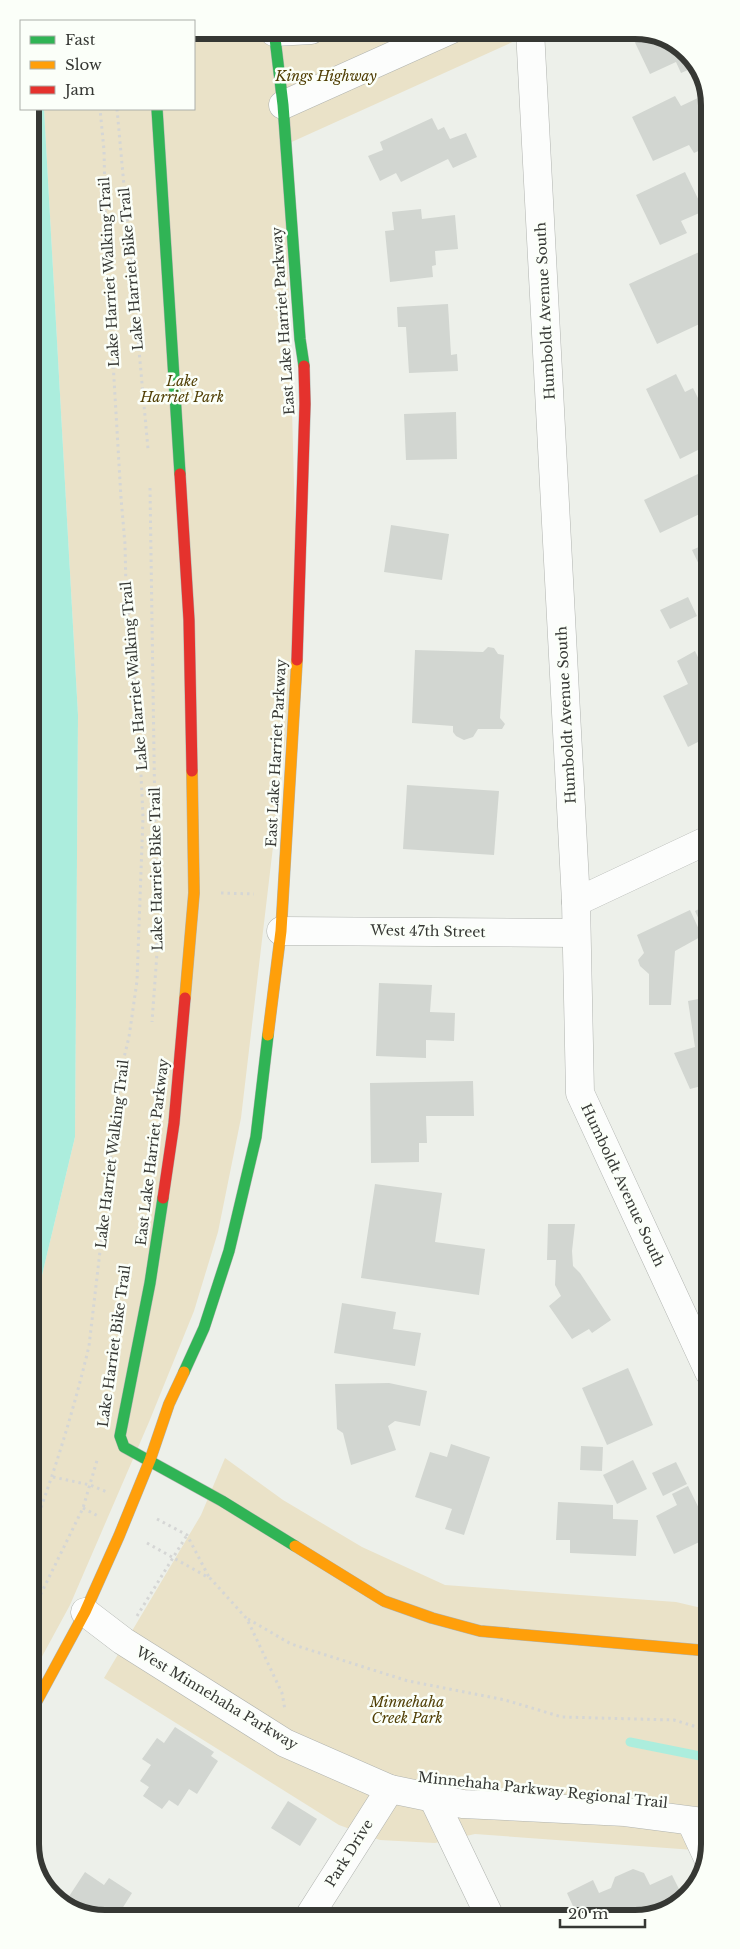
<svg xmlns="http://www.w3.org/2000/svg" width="740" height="1949" viewBox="0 0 740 1949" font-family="'Libre Baskerville',serif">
<rect width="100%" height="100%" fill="#edf0ea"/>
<g fill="#eae2c8">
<path d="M 194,30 L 539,30 L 285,145 L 298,635 L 241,1118 L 218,1232 L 194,1311 L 149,1422 L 70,1605 L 32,1675 L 32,1317 L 75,1137 L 78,715 L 44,109 L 194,109 Z"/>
<path d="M 225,1458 L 283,1500 L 362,1547 L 445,1585 L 676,1602 L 710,1610 L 710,1844 L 708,1851 L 475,1834 L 435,1843 L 380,1840 L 339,1825 L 104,1678 L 201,1515 Z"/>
</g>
<path fill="#aceddd" d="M 30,109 L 44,109 L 78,715 L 75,1137 L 32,1317 Z"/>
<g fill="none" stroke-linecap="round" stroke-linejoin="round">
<path stroke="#aceddd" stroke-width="9" d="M 630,1742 L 710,1758"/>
</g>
<g fill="#d2d6d1">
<path d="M 629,30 L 640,30 L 681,46 L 695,67 L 681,73 L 676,62 L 650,74 Z"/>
<path d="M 675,96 L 681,106 L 700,97 L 707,114 L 707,147 L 694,153 L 689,145 L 653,161 L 632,117 Z"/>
<path d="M 432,118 L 438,130 L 444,127 L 450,139 L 466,133 L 477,157 L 453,168 L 448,159 L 401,182 L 396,173 L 380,181 L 368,156 L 383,150 L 380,142 Z"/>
<path d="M 685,172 L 704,211 L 681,221 L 687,233 L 660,245 L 636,195 Z"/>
<path d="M 421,209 L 422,219 L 455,215 L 458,249 L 435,251 L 436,265 L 432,266 L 433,277 L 390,282 L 385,231 L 394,230 L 392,212 Z"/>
<path d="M 708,248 L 708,320 L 657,344 L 629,284 Z"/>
<path d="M 448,304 L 451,355 L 457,354 L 458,371 L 409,373 L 406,327 L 398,327 L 397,307 Z"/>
<path d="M 676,374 L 685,392 L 693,388 L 708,418 L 708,445 L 680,459 L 646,389 Z"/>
<path d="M 456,412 L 457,459 L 406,460 L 404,414 Z"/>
<path d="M 698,474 L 708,496 L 708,510 L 660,533 L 644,500 Z"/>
<path d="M 391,525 L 449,534 L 442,580 L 384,572 Z"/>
<path d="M 708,543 L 708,570 L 703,573 L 692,550 Z"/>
<path d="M 688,597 L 697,616 L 670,629 L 660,610 Z"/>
<path d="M 488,647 L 494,648 L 498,654 L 504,655 L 500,718 L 505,724 L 502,729 L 478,729 L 473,737 L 464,740 L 456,736 L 453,732 L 453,726 L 412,723 L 415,650 L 483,652 Z"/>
<path d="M 695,651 L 708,678 L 708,737 L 688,747 L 663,696 L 688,684 L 677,661 Z"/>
<path d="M 407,785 L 499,791 L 494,855 L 403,849 Z"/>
<path d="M 709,904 L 709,934 L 706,935 L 695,911 Z"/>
<path d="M 690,910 L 702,936 L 675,951 L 671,1005 L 649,1005 L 649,974 L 640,966 L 638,960 L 644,953 L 637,935 Z"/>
<path d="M 379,983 L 432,985 L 430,1012 L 455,1013 L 454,1041 L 426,1040 L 426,1058 L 376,1056 Z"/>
<path d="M 709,997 L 709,1084 L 690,1089 L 674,1053 L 695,1047 L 688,1001 Z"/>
<path d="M 473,1081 L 474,1116 L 426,1116 L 427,1143 L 419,1143 L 419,1162 L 371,1163 L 370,1083 Z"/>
<path d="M 709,1123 L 709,1145 L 701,1126 Z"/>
<path d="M 375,1184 L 442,1193 L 435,1242 L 485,1249 L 479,1295 L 361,1278 Z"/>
<path d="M 548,1224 L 575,1224 L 572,1251 L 573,1266 L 580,1273 L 611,1320 L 592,1333 L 589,1329 L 572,1339 L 549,1306 L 561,1296 L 555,1285 L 556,1260 L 547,1260 Z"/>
<path d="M 342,1303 L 396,1312 L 393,1329 L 421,1333 L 415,1366 L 334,1353 Z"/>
<path d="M 628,1368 L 653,1425 L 607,1445 L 582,1388 Z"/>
<path d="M 389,1383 L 427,1391 L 420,1426 L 395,1421 L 388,1426 L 396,1450 L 351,1465 L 343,1433 L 337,1429 L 335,1384 Z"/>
<path d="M 451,1444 L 490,1457 L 464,1535 L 445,1529 L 452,1509 L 415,1497 L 430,1452 L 447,1457 Z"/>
<path d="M 581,1446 L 603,1447 L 602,1471 L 580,1470 Z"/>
<path d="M 633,1460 L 647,1489 L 617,1504 L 603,1475 Z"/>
<path d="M 676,1462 L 687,1484 L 663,1496 L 652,1473 Z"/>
<path d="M 688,1486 L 710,1531 L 710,1537 L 674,1554 L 656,1516 L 677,1505 L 672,1494 Z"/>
<path d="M 558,1502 L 613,1505 L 613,1519 L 638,1520 L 636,1556 L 570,1553 L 570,1540 L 556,1540 Z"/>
<path d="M 175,1727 L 214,1752 L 211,1756 L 218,1761 L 197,1794 L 189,1789 L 178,1806 L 169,1800 L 162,1809 L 143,1796 L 149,1787 L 140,1781 L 151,1765 L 142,1759 L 157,1738 L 164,1743 Z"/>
<path d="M 288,1801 L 317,1819 L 300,1846 L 271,1828 Z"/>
<path d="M 633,1869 L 644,1873 L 650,1885 L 672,1875 L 683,1897 L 654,1915 L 655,1916 L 578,1917 L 567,1893 L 593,1880 L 599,1893 L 611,1888 L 615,1877 Z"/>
<path d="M 85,1872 L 104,1885 L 109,1878 L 132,1893 L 120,1912 L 129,1919 L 100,1919 L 64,1904 Z"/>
</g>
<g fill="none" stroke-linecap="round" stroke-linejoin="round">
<g stroke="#b0b3af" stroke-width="16">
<path id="lane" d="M 683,1820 L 703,1863"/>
</g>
<g stroke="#b0b3af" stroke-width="29">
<g id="street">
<path d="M 530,30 L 576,902 L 580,1093 L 709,1372"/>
<path d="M 274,32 L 311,30"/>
<path d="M 283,105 L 450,30"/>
<path d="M 576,902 L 708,840"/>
<path d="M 281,931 L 575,933"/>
<path d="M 85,1612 L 123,1641 L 285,1743 L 390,1789 L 463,1804 L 625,1812 L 710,1823"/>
<path d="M 432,1796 L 490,1917"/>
<path d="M 308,1918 L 390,1789"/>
</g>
</g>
<g stroke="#b0b3af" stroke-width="12">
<g id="fast">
<path d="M 274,30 L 283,105 L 300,339 L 304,366"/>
<path d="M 157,109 L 180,474"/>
<path d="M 163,1198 L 150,1283 L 120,1436 L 124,1447 L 222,1501 L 295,1546"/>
<path d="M 184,1372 L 204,1328 L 229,1251 L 256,1137 L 268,1035"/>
</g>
</g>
<g stroke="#b0b3af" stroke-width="12">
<g id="slow">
<path d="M 185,998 L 194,893 L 192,771"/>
<path d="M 268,1035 L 281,931 L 297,660"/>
<path d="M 295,1546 L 384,1601 L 432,1618 L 480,1631 L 710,1651"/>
<path d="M 32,1710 L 85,1612 L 119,1536 L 150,1460 L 169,1404 L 184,1372"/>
</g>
</g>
<g stroke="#b0b3af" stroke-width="12">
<g id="jam">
<path d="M 180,474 L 189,620 L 192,771"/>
<path d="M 297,660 L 305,404 L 304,366"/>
<path d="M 163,1198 L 174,1123 L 185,998"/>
</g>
</g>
<g stroke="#d5d6d5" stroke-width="3" stroke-dasharray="2.5 4" stroke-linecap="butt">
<path d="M 117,109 L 148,449"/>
<path d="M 150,488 L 157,953 L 152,1022"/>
<path d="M 221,893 L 254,894"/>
<path d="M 53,1477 L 90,1485 L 107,1492"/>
<path d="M 83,1508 L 98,1516"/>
<path d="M 157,1519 L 187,1535 L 210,1579"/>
<path d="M 32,1532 C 55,1471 74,1409 89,1346 L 121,1070 L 129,1037 L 137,981 L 143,817 L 139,732 L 126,588 L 125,544 L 121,498 L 106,243 L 104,150 L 100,109"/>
<path d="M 147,1543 L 211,1579 L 247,1619 L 282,1693 L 285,1710"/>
<path d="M 32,1612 L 83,1508 L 98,1457"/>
<path d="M 137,1616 L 187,1535"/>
<path d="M 248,1619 L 291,1644 L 408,1681 L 505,1700 L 562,1717 L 674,1720 L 710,1731"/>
</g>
<use href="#lane" stroke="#fcfdfc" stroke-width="15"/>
<use href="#street" stroke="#fcfdfc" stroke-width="28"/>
<use href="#fast" stroke="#30b455" stroke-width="11"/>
<use href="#slow" stroke="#ff9f0a" stroke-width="11"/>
<use href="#jam" stroke="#e5322d" stroke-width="11"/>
</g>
<g text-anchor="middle" stroke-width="5" stroke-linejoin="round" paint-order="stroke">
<g font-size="14" font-style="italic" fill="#503e04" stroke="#fbfff9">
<text x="326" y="81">Kings Highway</text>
<text x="182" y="386">Lake<tspan x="182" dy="16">Harriet Park</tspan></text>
<text x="407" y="1707">Minnehaha<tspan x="407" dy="16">Creek Park</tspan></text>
</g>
<g font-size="14" fill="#363834" stroke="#fbfff9">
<text transform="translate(131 269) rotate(-95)" y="5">Lake Harriet Bike Trail</text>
<text transform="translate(109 272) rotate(-93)" y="5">Lake Harriet Walking Trail</text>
<text transform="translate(545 311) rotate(-93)" y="5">Humboldt Avenue South</text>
<text transform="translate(283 321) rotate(-94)" y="5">East Lake Harriet Parkway</text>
<text transform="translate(134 676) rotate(-95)" y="5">Lake Harriet Walking Trail</text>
<text transform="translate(566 715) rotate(-93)" y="5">Humboldt Avenue South</text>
<text transform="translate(276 753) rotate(-87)" y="5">East Lake Harriet Parkway</text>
<text transform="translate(156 869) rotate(-91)" y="5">Lake Harriet Bike Trail</text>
<text transform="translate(428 931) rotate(1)" y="5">West 47th Street</text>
<text transform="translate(152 1152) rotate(-83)" y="5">East Lake Harriet Parkway</text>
<text transform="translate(112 1154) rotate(-83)" y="5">Lake Harriet Walking Trail</text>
<text transform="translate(623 1185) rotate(65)" y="5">Humboldt Avenue South</text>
<text transform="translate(114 1346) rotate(-82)" y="5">Lake Harriet Bike Trail</text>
<text transform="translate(217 1698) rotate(31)" y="5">West Minnehaha Parkway</text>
<text transform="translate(543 1790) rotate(6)" y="5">Minnehaha Parkway Regional Trail</text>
<text transform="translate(349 1853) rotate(-58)" y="5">Park Drive</text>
</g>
</g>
<path d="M0 0H740V1949H0ZM105 39H635A66 66 0 0 1 701 105V1844A66 66 0 0 1 635 1910H105A66 66 0 0 1 39 1844V105A66 66 0 0 1 105 39Z" fill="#fbfff9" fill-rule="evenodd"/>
<path fill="none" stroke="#363834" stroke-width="6" d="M105 39H635A66 66 0 0 1 701 105V1844A66 66 0 0 1 635 1910H105A66 66 0 0 1 39 1844V105A66 66 0 0 1 105 39Z"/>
<rect x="20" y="20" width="175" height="90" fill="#fbfff9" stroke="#acafaa"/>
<rect x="30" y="36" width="25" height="8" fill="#30b455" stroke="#acafaa"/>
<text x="65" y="45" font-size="15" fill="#363834">Fast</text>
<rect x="30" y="61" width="25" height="8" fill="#ff9f0a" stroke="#acafaa"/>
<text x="65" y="70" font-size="15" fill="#363834">Slow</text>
<rect x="30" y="86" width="25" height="8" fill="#e5322d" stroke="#acafaa"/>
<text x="65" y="95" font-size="15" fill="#363834">Jam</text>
<path d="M560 1919v8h85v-8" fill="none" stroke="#363834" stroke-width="2.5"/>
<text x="568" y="1919" font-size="15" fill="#363834" stroke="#fbfff9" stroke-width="4" paint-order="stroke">20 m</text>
</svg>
